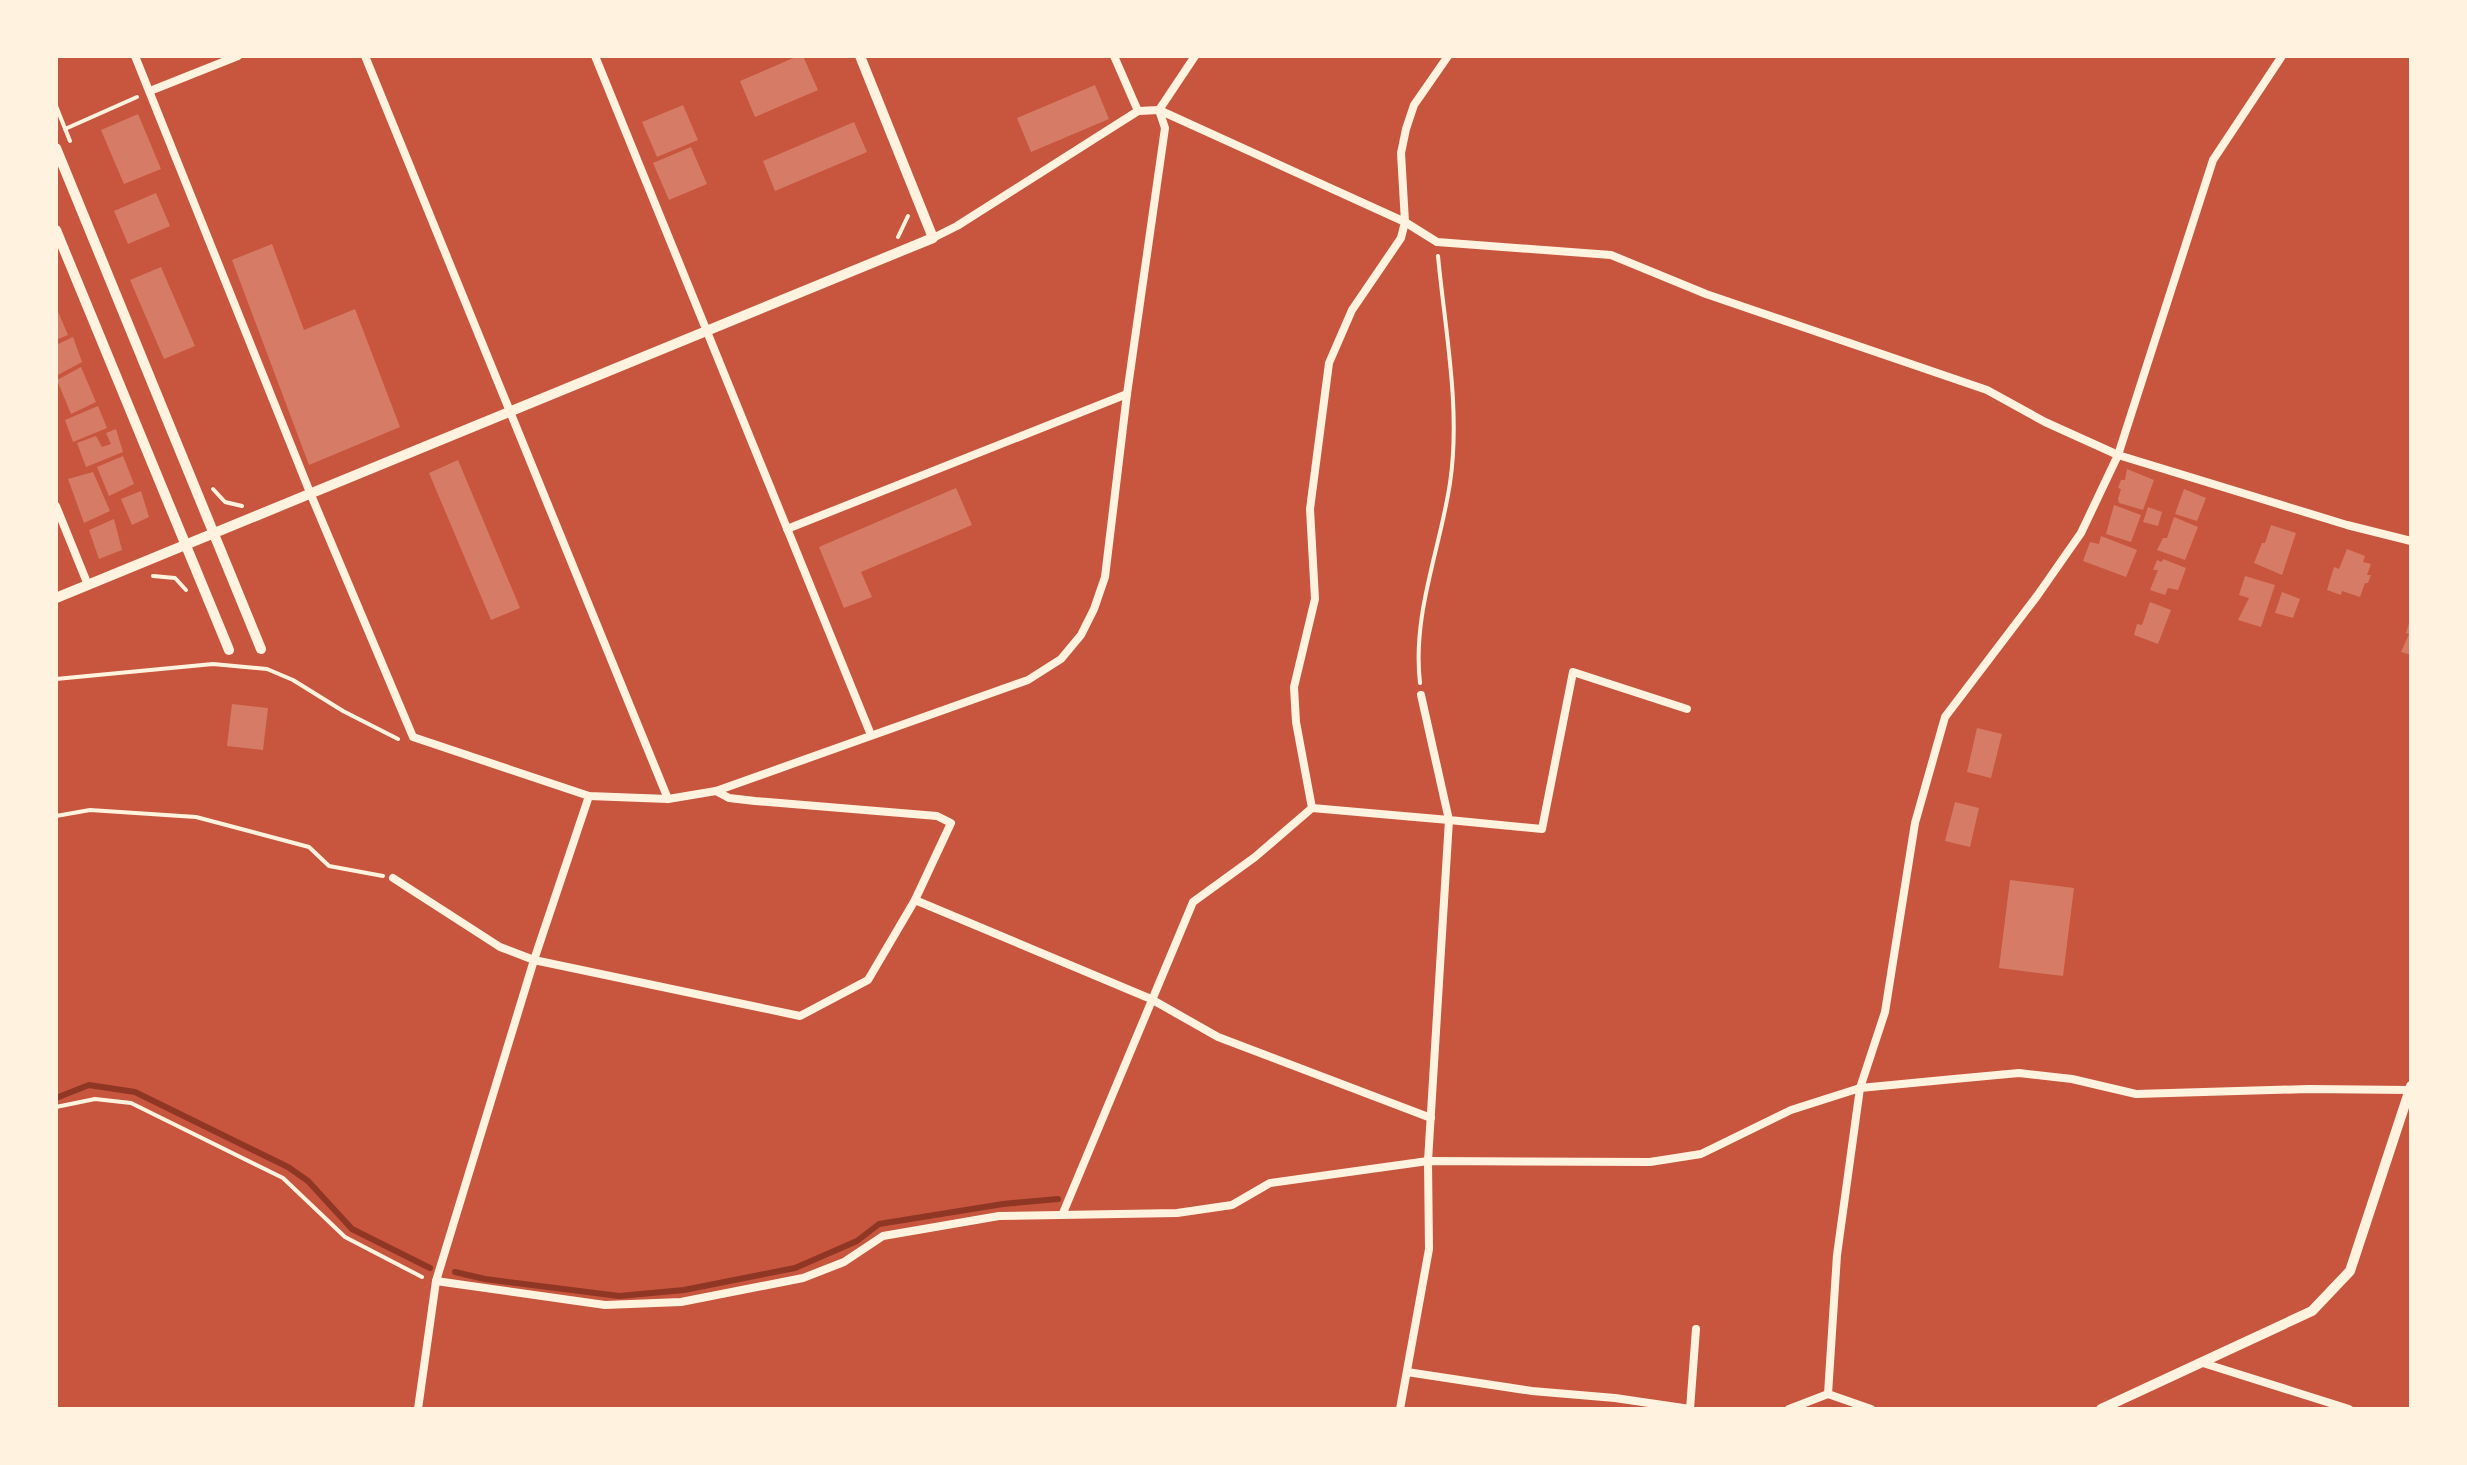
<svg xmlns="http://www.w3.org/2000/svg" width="2467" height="1465" viewBox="0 0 2467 1465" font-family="Figtree,sans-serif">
<rect width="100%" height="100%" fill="#c8553d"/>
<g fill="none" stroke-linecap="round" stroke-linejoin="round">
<g stroke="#8f3625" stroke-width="6">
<path d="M 56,1098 L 89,1085 L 135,1092 L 288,1167 L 308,1181 L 352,1229 L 430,1268"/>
<path d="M 455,1272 L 485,1279 L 619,1296 L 684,1290 L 795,1268 L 857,1241 L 879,1224 L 1003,1204 L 1058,1199"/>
</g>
</g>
<g fill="#d67c66">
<path d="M 798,56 L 803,56 L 818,90 L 755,117 L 740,81 Z"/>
<path d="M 1095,85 L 1109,119 L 1031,152 L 1017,118 Z"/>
<path d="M 683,105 L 698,140 L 657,157 L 642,122 Z"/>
<path d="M 138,114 L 161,169 L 124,184 L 101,130 Z"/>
<path d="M 854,122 L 867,152 L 775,191 L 763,161 Z"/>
<path d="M 691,147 L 707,184 L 669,200 L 653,163 Z"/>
<path d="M 156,193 L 170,226 L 128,244 L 114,211 Z"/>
<path d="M 272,244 L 304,330 L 355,309 L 400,427 L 309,465 L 232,260 Z"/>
<path d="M 161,267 L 195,346 L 164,359 L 130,280 Z"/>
<path d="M 56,307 L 68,335 L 56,340 Z"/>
<path d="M 73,337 L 82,362 L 56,376 L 56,345 Z"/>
<path d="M 81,367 L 96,402 L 71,414 L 57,380 Z"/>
<path d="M 98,406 L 107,428 L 73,442 L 65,420 Z"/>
<path d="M 116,429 L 123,452 L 86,467 L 77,443 L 96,436 L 102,447 L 111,444 L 106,433 Z"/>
<path d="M 123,456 L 134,484 L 109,496 L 97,467 Z"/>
<path d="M 458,460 L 520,608 L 491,620 L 429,473 Z"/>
<path d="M 2127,469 L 2154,480 L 2143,510 L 2119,503 L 2118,499 L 2121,489 L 2118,488 L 2121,480 L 2125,480 Z"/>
<path d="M 93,472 L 110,511 L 84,523 L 68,479 Z"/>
<path d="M 956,488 L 972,525 L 861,572 L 872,597 L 844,608 L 819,547 Z"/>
<path d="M 2184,489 L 2206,498 L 2197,521 L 2175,514 Z"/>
<path d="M 141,491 L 149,517 L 132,525 L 121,499 Z"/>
<path d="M 2114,505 L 2141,515 L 2131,542 L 2106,534 Z"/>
<path d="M 2148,507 L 2162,512 L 2158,526 L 2143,522 Z"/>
<path d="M 2174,517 L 2198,527 L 2185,560 L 2157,550 L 2163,538 L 2167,538 Z"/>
<path d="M 114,519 L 122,550 L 99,559 L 89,530 Z"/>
<path d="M 2271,525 L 2296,533 L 2282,575 L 2254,563 L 2262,543 L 2265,543 Z"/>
<path d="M 2101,536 L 2137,550 L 2126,577 L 2083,561 L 2090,542 L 2099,544 Z"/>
<path d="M 2347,549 L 2365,556 L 2363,562 L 2371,564 L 2367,575 L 2371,575 L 2368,583 L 2365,583 L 2360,597 L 2342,591 L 2341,595 L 2327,590 L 2334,567 L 2339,569 Z"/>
<path d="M 2163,559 L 2186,568 L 2178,590 L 2168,588 L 2165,595 L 2150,590 L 2158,570 L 2153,570 L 2157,560 L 2162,562 Z"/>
<path d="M 2245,576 L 2275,585 L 2261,627 L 2238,620 L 2249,598 L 2239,595 Z"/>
<path d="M 2282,592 L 2300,599 L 2293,618 L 2275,613 Z"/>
<path d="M 2150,602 L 2171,610 L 2158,644 L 2134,635 L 2137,624 L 2142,625 Z"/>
<path d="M 2410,620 L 2411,620 L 2411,655 L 2401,652 L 2409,634 L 2406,633 Z"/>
<path d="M 232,704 L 268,708 L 263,750 L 227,746 Z"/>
<path d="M 1977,728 L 2002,734 L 1991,778 L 1967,772 Z"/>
<path d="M 1955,802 L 1979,808 L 1970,847 L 1945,841 Z"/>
<path d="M 2010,880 L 2074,888 L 2063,976 L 1999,968 Z"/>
</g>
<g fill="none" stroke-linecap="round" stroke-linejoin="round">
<g stroke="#fff3e0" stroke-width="4">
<path d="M 56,106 L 70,141"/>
<path d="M 65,129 L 137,97"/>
<path d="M 898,237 L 908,216"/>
<path d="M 213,489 L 225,502 L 242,506"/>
<path d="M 153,576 L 175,578 L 186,590"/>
<path d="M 56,679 L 213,664 L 267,669 L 293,680 L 343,711 L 398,739"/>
<path d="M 1420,683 C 1412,614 1440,550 1450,483 C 1461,409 1445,330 1438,256"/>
<path d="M 56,816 L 90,810 L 196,817 L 309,847 L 329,866 L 383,876"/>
<path d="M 56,1107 L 95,1099 L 131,1103 L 283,1178 L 345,1237 L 422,1277"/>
</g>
<g stroke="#fff3e0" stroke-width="8">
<path d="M 135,56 L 311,495 L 413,737 L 589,796 L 668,799 L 716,791 L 1028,680 L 1061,659 L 1081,635 L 1094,609 L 1105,577 L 1127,394 L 1165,128 L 1159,110"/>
<path d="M 365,56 L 668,799"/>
<path d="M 595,56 L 871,735"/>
<path d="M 1114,56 L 1138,111"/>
<path d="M 150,91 L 238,56"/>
<path d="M 1159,110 L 1195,56"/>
<path d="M 933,238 L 957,226 L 1138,111 L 1159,110 L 1405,222 L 1437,242 L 1611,255 L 1706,294 L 1987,390 L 2045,422 L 2118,455 L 2347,525 L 2411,541"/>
<path d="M 56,506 L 88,585"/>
<path d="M 787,529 L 1127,394"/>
<path d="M 1421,695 L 1449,820 L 1542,829 L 1573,672 L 1687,709"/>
<path d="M 1312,808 L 1296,722 L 1294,687 L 1315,599 L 1310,509 L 1329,363 L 1352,310 L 1401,238 L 1405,222 L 1401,153 L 1406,129 L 1414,105 L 1448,56"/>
<path d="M 393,878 L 500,947 L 534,960 L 800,1016 L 868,980 L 915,900 L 951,823 L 937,816 L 755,801 L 729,798 L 716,791"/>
<path d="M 915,900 L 1151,999 L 1218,1037 L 1431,1118"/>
<path d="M 1063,1213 L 1193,902 L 1255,857 L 1312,808 L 1449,820 L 1428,1161 L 1429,1249 L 1400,1409"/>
<path d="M 436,1281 L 605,1305 L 681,1302 L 803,1278 L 844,1262 L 883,1236 L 999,1216 L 1177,1213 L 1232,1205 L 1270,1183 L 1428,1161 L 1650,1162 L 1701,1154 L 1791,1110 L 1860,1088 L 1954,1079 L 2019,1073 L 2072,1079 L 2136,1094 L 2308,1089 L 2410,1090"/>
<path d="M 2203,1363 L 2349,1409"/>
<path d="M 1407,1372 L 1532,1391 L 1615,1398 L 1690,1409 L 1696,1329"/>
<path d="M 1828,1394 L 1837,1255 L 1860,1088 L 1885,1012 L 1915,823 L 1945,717 L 2037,596 L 2081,533 L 2118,455 L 2213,160 L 2282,56"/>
<path d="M 418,1409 L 436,1281 L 534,960 L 589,796"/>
<path d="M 1789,1409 L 1828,1394 L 1871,1409"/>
</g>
<g stroke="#fff3e0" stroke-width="10">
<path d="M 56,148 L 261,649"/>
<path d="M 56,230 L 229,650"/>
<path d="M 56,598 L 933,238 L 860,56"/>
<path d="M 2101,1409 L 2312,1311 L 2350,1271 L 2411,1086"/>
</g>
</g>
<rect width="2467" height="1465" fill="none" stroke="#fff3e0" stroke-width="116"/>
</svg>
